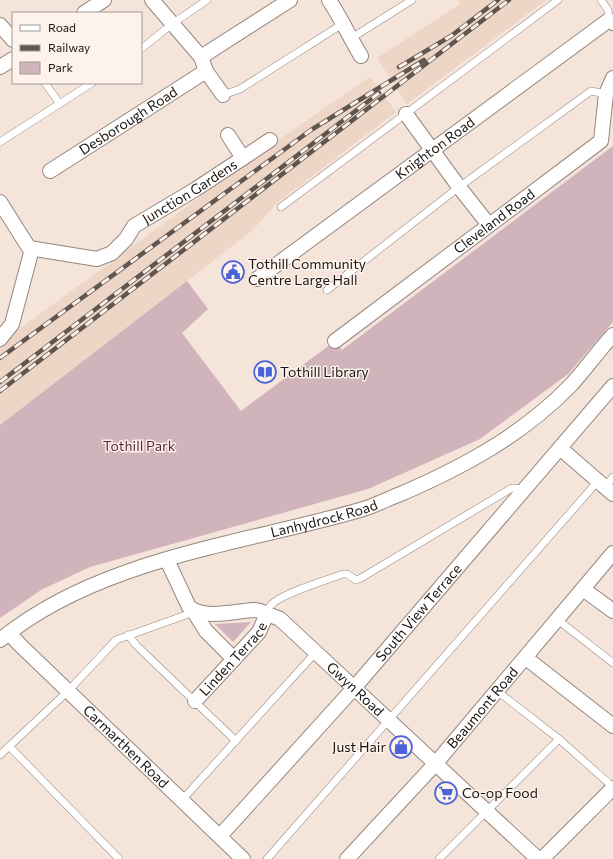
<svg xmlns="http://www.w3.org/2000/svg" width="613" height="859" viewBox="0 0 613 859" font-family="Commissioner,sans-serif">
<rect width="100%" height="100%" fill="#f4e4d9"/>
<g fill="#edd6c6">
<path d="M 458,0 L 546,0 L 407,104 L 377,58 L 460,4 Z"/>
<path d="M 370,77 L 396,112 L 276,204 L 253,230 L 0,425 L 0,343 L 277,141 Z"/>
</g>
<g fill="#d1b3bc">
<path d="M 613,146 L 613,322 L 568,374 L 480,439 L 368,489 L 90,567 L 41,590 L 0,618 L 0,425 L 187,281 L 208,309 L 182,333 L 241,411 L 335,341 L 342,350 Z"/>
<path d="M 251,622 L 233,642 L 215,624 Z"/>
</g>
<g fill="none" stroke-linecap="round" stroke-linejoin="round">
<g stroke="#96877d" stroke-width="8">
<g id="service">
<path d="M 601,0 L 608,10 L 609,20"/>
<path d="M 350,39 L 412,0"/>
<path d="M 141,49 L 172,24 L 207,0"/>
<path d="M 45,83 L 60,104"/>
<path d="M 223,95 L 240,89 L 344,23"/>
<path d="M 0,142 L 92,83"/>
<path d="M 281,207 L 558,0"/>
<path d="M 327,290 L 459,187 L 591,91 L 606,94"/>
<path d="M 605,487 L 613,477"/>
<path d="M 267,614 C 268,611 269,607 271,605 C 280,594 327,580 343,574 L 347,574 L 356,580 L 361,578 L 512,488 L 523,489"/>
<path d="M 558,620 L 613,663"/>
<path d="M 128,635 L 137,646 L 236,741"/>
<path d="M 497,691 L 559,739 L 613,787"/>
<path d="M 9,746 L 119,859"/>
<path d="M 0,755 L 68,691 L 116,640 L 194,612"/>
<path d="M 182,800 L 316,652"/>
<path d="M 267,859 L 598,481"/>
<path d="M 439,859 L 559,739"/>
</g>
</g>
<g stroke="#96877d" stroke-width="16">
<g id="minor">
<path d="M 152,0 L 201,57 L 206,71 L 223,95"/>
<path d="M 329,0 C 341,18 350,38 361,56"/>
<path d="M 84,13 L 104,0"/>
<path d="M 0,25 L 13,40"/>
<path d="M 201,57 L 290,0"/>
<path d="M 0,67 L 13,59"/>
<path d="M 406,114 L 459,187 L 489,225"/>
<path d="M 243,158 L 270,140"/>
<path id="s1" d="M 50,171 L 206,71"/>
<path id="s2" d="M 0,202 L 29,248 L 97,259 L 112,253 L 126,239 L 134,226 L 196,189 L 243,158 L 228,135"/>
<path id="s3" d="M 257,279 L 609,20 L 613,23"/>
<path d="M 0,339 L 12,324 L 32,249"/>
<path id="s4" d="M 335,341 L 601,141 L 606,94 L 613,78"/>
<path d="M 560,448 L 613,494"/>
<path id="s5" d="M 167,560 L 189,607 C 206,620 234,611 254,610 L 260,611 L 280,619 L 538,859"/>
<path d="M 583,589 L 613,611"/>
<path d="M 194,612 L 206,631 L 234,659"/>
<path id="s6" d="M 9,633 L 19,644 L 243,859"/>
<path id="s7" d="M 0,640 C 98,559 242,544 360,510 C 375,506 389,498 403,493 C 465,466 522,435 570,386 C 585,370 598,351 613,335"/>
<path d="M 526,658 L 613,726"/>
<path id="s8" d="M 195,701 L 259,632 L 267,614"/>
<path id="s9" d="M 220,836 L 354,688 L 613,386"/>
<path id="s10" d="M 347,859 L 436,763 L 613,553"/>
<path d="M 542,859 L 613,788"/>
</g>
</g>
<use href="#service" stroke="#fff" stroke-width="7"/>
<use href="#minor" stroke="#fff" stroke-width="14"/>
<g stroke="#5f5650" stroke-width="4.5">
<g id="rail">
<path d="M 399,67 L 451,36 L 498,0"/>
<path d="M 0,358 L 311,130 L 424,60"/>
<path d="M 0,382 L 379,93"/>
<path d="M 0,391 L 509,0"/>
</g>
</g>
<use href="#rail" stroke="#fdf2ec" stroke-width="3" stroke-dasharray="9" stroke-linecap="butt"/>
</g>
<defs>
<g id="civic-ring" transform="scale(1.15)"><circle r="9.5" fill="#fdf2ec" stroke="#4a64d8" stroke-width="1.5"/><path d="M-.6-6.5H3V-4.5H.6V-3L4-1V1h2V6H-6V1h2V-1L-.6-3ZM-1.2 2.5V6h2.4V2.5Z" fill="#4a64d8"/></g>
<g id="library-ring" transform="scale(1.15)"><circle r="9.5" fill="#fdf2ec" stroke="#4a64d8" stroke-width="1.5"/><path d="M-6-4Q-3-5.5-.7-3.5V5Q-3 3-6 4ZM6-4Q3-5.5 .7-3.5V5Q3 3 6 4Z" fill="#4a64d8"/></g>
<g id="shop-ring" transform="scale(1.15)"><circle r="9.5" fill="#fdf2ec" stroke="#4a64d8" stroke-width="1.5"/><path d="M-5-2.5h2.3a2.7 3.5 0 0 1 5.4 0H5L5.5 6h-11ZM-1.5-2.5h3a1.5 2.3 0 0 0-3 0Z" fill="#4a64d8"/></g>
<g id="supermarket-ring" transform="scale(1.15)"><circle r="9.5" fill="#fdf2ec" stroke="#4a64d8" stroke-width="1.5"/><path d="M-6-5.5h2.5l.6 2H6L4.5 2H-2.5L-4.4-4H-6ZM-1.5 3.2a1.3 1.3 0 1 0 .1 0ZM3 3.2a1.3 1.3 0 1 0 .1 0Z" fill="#4a64d8"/></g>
</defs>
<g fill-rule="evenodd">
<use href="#civic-ring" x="233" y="272"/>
<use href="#library-ring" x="265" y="372"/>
<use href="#shop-ring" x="401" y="747"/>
<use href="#supermarket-ring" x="446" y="793"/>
</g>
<g text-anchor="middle" stroke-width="3" stroke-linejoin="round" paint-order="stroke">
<g font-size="14" fill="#1b1511" stroke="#fdf2ec">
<text dy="5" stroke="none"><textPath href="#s1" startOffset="93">Desborough Road</textPath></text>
<text dy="5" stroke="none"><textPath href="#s3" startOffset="221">Knighton Road</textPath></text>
<text dy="5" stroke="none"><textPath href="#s2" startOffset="240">Junction Gardens</textPath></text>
<text dy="5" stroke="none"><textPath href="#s4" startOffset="199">Cleveland Road</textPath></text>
<text dy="5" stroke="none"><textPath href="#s7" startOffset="349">Lanhydrock Road</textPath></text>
<text dy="5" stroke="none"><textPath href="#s9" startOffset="299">South View Terrace</textPath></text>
<text dy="5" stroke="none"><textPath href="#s8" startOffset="57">Linden Terrace</textPath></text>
<text dy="5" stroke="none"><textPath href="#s5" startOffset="249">Gwyn Road</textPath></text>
<text dy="5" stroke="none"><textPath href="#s10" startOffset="203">Beaumont Road</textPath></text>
<text dy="5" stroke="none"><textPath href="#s6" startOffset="163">Carmarthen Road</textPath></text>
</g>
<g font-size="14" fill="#1b1511" stroke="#fdf2ec" text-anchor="start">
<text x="248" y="269">Tothill Community<tspan x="248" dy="16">Centre Large Hall</tspan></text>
<text x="280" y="377">Tothill Library</text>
<text x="386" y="752" text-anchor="end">Just Hair</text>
<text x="462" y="798">Co-op Food</text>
</g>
<g font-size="14" fill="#5d243a" stroke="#fdf2ec">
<text x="139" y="451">Tothill Park</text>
</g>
</g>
<rect x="12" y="12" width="130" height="72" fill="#fdf2ec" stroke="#a39a94"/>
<rect x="20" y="25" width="20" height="6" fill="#ffffff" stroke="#a39a94"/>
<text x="48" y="32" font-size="12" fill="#1b1511">Road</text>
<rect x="20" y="45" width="20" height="6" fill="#5f5650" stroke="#a39a94"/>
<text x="48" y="52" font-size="12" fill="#1b1511">Railway</text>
<rect x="20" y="62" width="20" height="12" fill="#d1b3bc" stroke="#a39a94"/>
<text x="48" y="72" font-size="12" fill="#1b1511">Park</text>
</svg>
